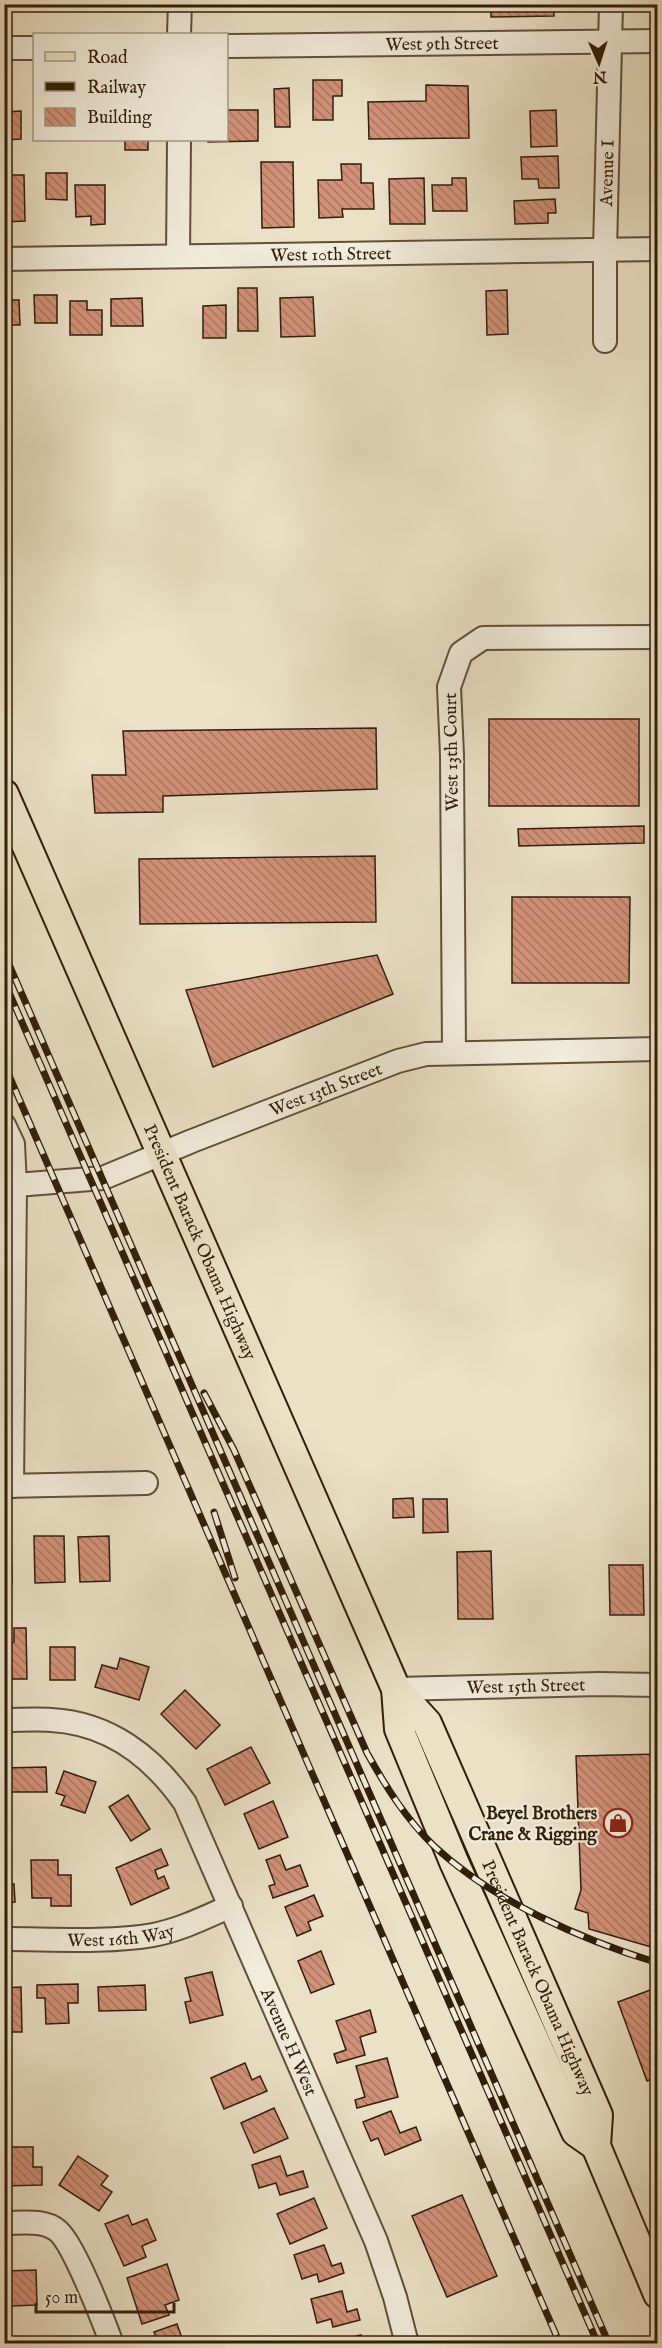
<svg xmlns="http://www.w3.org/2000/svg" width="662" height="2348" viewBox="0 0 662 2348" font-family="'IM FELL English',serif">
<defs>
<pattern id="building-back-hatch" width="6" height="6" patternUnits="userSpaceOnUse" patternTransform="scale(1.5)"><rect width="6" height="6" fill="#d29179"/><path d="M-1 5l2 2M0 0l6 6M5-1l2 2" fill="none" stroke="#ab7661"/></pattern>
</defs>
<rect width="100%" height="100%" fill="#ebe1c7"/>
<filter id="stains"><feTurbulence type="fractalNoise" baseFrequency=".00333" numOctaves="4"/><feColorMatrix values="0 0 0 0 .2 0 0 0 0 .09 0 0 0 0 .02 0 0 0 .5 -.17"/></filter>
<radialGradient id="worn" r=".72"><stop offset=".6" stop-color="#630" stop-opacity="0"/><stop offset="1" stop-color="#630" stop-opacity=".3"/></radialGradient>
<g fill="url(#building-back-hatch)" stroke="#301f09" stroke-width="1.5">
<rect x="4" y="4" width="27" height="7"/>
<path d="M 130,4 L 152,4 L 152,9 L 130,10 Z"/>
<path d="M 491,4 L 554,4 L 554,16 L 491,17 Z"/>
<path d="M 313,80 L 342,80 L 342,96 L 333,96 L 333,120 L 313,120 Z"/>
<path d="M 426,85 L 468,86 L 469,138 L 369,139 L 368,102 L 426,101 Z"/>
<path d="M 289,88 L 290,127 L 275,127 L 274,89 Z"/>
<path d="M 226,110 L 258,110 L 258,141 L 208,142 L 208,140 L 226,140 Z"/>
<path d="M 556,110 L 557,146 L 531,147 L 530,111 Z"/>
<path d="M 21,111 L 21,139 L 4,140 L 4,112 Z"/>
<rect x="125" y="140" width="23" height="10"/>
<path d="M 558,156 L 559,188 L 539,188 L 538,179 L 522,179 L 521,157 Z"/>
<path d="M 261,162 L 293,162 L 294,227 L 262,228 Z"/>
<path d="M 341,164 L 361,164 L 361,183 L 373,183 L 374,209 L 342,209 L 343,217 L 319,218 L 318,180 L 342,180 Z"/>
<path d="M 8,168 L 8,175 L 24,175 L 25,221 L 4,222 L 4,169 Z"/>
<path d="M 46,173 L 67,173 L 67,200 L 46,199 Z"/>
<path d="M 424,178 L 425,224 L 390,224 L 389,179 Z"/>
<path d="M 452,178 L 466,178 L 467,211 L 433,211 L 432,185 L 452,185 Z"/>
<path d="M 75,185 L 105,185 L 105,224 L 91,225 L 91,216 L 76,217 Z"/>
<path d="M 555,199 L 556,213 L 548,213 L 548,223 L 515,224 L 514,201 Z"/>
<path d="M 653,283 L 658,283 L 658,313 L 654,313 Z"/>
<path d="M 238,288 L 257,288 L 258,331 L 238,331 Z"/>
<path d="M 507,290 L 508,334 L 487,335 L 486,291 Z"/>
<path d="M 34,295 L 57,295 L 57,323 L 35,323 Z"/>
<path d="M 313,297 L 315,336 L 281,337 L 280,298 Z"/>
<path d="M 142,298 L 143,326 L 111,326 L 111,299 Z"/>
<path d="M 4,300 L 19,300 L 20,325 L 4,325 Z"/>
<path d="M 70,301 L 87,301 L 87,310 L 102,310 L 102,335 L 70,335 Z"/>
<path d="M 226,305 L 226,338 L 203,338 L 203,306 Z"/>
<rect x="489" y="719" width="150" height="87"/>
<path d="M 376,728 L 377,789 L 163,796 L 163,812 L 95,813 L 92,775 L 126,775 L 123,731 Z"/>
<path d="M 644,826 L 644,843 L 519,846 L 518,829 Z"/>
<path d="M 375,856 L 376,922 L 140,924 L 139,859 Z"/>
<path d="M 653,893 L 658,893 L 658,979 L 654,979 Z"/>
<path d="M 512,897 L 630,897 L 629,983 L 512,983 Z"/>
<path d="M 377,955 L 393,994 L 213,1067 L 186,990 Z"/>
<path d="M 413,1498 L 414,1517 L 393,1518 L 393,1499 Z"/>
<path d="M 423,1499 L 447,1499 L 448,1532 L 423,1533 Z"/>
<path d="M 4,1536 L 11,1536 L 12,1583 L 4,1584 Z"/>
<path d="M 34,1536 L 64,1536 L 65,1582 L 35,1583 Z"/>
<path d="M 109,1536 L 110,1581 L 80,1582 L 78,1537 Z"/>
<path d="M 491,1551 L 493,1619 L 458,1619 L 457,1552 Z"/>
<path d="M 609,1565 L 643,1565 L 644,1615 L 610,1615 Z"/>
<path d="M 14,1628 L 26,1628 L 27,1679 L 4,1679 L 4,1642 L 14,1642 Z"/>
<rect x="50" y="1647" width="25" height="33"/>
<path d="M 120,1658 L 149,1667 L 139,1700 L 95,1687 L 102,1665 L 117,1669 Z"/>
<path d="M 185,1690 L 220,1725 L 196,1749 L 161,1714 Z"/>
<path d="M 251,1747 L 270,1783 L 225,1805 L 207,1769 Z"/>
<path d="M 658,1754 L 658,1949 L 589,1929 L 588,1913 L 575,1909 L 581,1890 L 576,1756 Z"/>
<path d="M 46,1767 L 47,1792 L 4,1792 L 4,1768 Z"/>
<path d="M 64,1771 L 96,1782 L 85,1813 L 61,1805 L 65,1796 L 56,1793 Z"/>
<path d="M 128,1795 L 150,1829 L 131,1841 L 109,1807 Z"/>
<path d="M 273,1801 L 288,1837 L 259,1849 L 244,1814 Z"/>
<path d="M 161,1849 L 168,1865 L 155,1870 L 158,1879 L 164,1876 L 169,1888 L 131,1905 L 116,1868 Z"/>
<path d="M 280,1855 L 286,1870 L 300,1865 L 308,1886 L 273,1898 L 269,1886 L 275,1884 L 266,1860 Z"/>
<path d="M 31,1860 L 58,1860 L 58,1875 L 71,1875 L 71,1906 L 51,1906 L 51,1898 L 32,1898 Z"/>
<path d="M 4,1864 L 5,1884 L 14,1884 L 15,1902 L 4,1903 Z"/>
<path d="M 314,1895 L 323,1916 L 308,1922 L 311,1930 L 297,1936 L 285,1907 Z"/>
<path d="M 321,1951 L 334,1984 L 311,1993 L 298,1961 Z"/>
<path d="M 212,1972 L 223,2015 L 190,2023 L 185,2002 L 191,2001 L 185,1978 Z"/>
<path d="M 78,1984 L 78,2003 L 68,2003 L 69,2023 L 46,2024 L 45,1998 L 37,1998 L 37,1985 Z"/>
<path d="M 145,1985 L 146,2010 L 99,2011 L 98,1987 Z"/>
<path d="M 21,1987 L 22,2032 L 4,2032 L 4,1988 Z"/>
<path d="M 653,1989 L 658,2001 L 658,2077 L 647,2081 L 618,2002 Z"/>
<path d="M 370,2010 L 376,2032 L 360,2037 L 365,2055 L 337,2063 L 334,2054 L 346,2050 L 336,2021 Z"/>
<path d="M 387,2058 L 398,2097 L 357,2108 L 355,2100 L 365,2097 L 356,2066 Z"/>
<path d="M 245,2063 L 252,2080 L 260,2076 L 267,2091 L 224,2109 L 211,2078 Z"/>
<path d="M 274,2108 L 288,2138 L 254,2153 L 241,2123 Z"/>
<path d="M 391,2111 L 400,2133 L 416,2127 L 421,2140 L 385,2155 L 378,2138 L 371,2141 L 363,2122 Z"/>
<path d="M 10,2147 L 33,2147 L 33,2167 L 42,2167 L 42,2185 L 4,2186 L 4,2173 L 11,2173 Z"/>
<path d="M 78,2156 L 108,2176 L 101,2185 L 112,2192 L 99,2211 L 59,2185 Z"/>
<path d="M 280,2156 L 287,2176 L 303,2171 L 308,2187 L 280,2195 L 276,2183 L 259,2188 L 252,2165 Z"/>
<path d="M 462,2195 L 497,2276 L 447,2297 L 412,2216 Z"/>
<path d="M 314,2198 L 327,2228 L 290,2244 L 277,2214 Z"/>
<path d="M 128,2215 L 132,2225 L 147,2219 L 156,2240 L 142,2246 L 146,2257 L 124,2266 L 105,2224 Z"/>
<path d="M 324,2245 L 332,2266 L 341,2263 L 344,2273 L 319,2282 L 317,2274 L 302,2279 L 294,2255 Z"/>
<path d="M 167,2264 L 179,2300 L 165,2305 L 169,2315 L 142,2324 L 127,2278 Z"/>
<path d="M 36,2270 L 37,2305 L 11,2306 L 10,2295 L 4,2296 L 4,2271 Z"/>
<path d="M 342,2291 L 347,2312 L 357,2309 L 360,2320 L 333,2327 L 331,2319 L 317,2323 L 311,2299 Z"/>
<path d="M 177,2324 L 184,2344 L 158,2344 L 154,2332 Z"/>
<path d="M 361,2335 L 363,2344 L 325,2344 Z"/>
</g>
<g fill="none" stroke-linecap="round" stroke-linejoin="round">
<g stroke="#5f5038" stroke-width="26">
<g id="minor">
<path d="M 179,34 L 180,4"/>
<path id="s1" d="M 226,46 L 658,41"/>
<path d="M 4,48 L 34,48"/>
<path d="M 178,256 L 179,140"/>
<path id="s2" d="M 4,259 L 658,249"/>
<path id="s3" d="M 605,341 L 605,250 L 611,4"/>
<path d="M 454,1053 L 452,755 L 449,687 L 461,653 L 483,638 L 658,637"/>
<path d="M 4,1125 L 13,1144 L 15,1186 L 12,1486"/>
<path id="s4" d="M 4,1186 L 103,1178 L 192,1141 L 398,1061 L 426,1054 L 658,1049"/>
<path d="M 4,1486 L 146,1483"/>
<path id="s5" d="M 396,1689 L 599,1684 L 658,1685"/>
<path id="s6" d="M 4,1720 C 20,1720 36,1719 51,1720 C 109,1723 153,1757 185,1803 L 376,2241 L 395,2297 L 407,2344"/>
<path id="s7" d="M 4,1939 C 50,1939 109,1943 153,1935 C 180,1930 206,1917 231,1906"/>
<path d="M 4,2223 C 22,2223 44,2219 58,2231 C 74,2245 103,2320 112,2344"/>
</g>
</g>
<g stroke="#301f09" stroke-width="32">
<g id="major">
<path id="s8" d="M 4,794 L 396,1689 L 399,1729 L 454,1862 L 576,2132 L 596,2146"/>
<path id="s9" d="M 396,1689 L 427,1723 L 598,2115 L 596,2146 L 658,2294"/>
</g>
</g>
<use href="#minor" stroke="#f2ecdb" stroke-width="22"/>
<use href="#major" stroke="#ebe1c7" stroke-width="28"/>
<g stroke="#301f09" stroke-width="7">
<g id="rail">
<path d="M 4,953 L 609,2344"/>
<path d="M 4,981 L 598,2344"/>
<path d="M 4,1064 L 560,2344"/>
<path d="M 204,1393 L 234,1450 L 367,1753 C 386,1787 406,1819 434,1846 C 493,1901 582,1940 658,1963"/>
<path d="M 214,1512 L 235,1578"/>
</g>
</g>
<use href="#rail" stroke="#f2ecdb" stroke-width="4.5" stroke-dasharray="14" stroke-linecap="butt"/>
</g>
<defs>
<g id="shop-ring" transform="scale(1.5)"><circle r="9.5" fill="#f2ecdb" stroke="#8f2418" stroke-width="1.5"/><path d="M-5-2.5h2.3a2.7 3.5 0 0 1 5.4 0H5L5.5 6h-11ZM-1.5-2.5h3a1.5 2.3 0 0 0-3 0Z" fill="#8f2418"/></g>
</defs>
<g fill-rule="evenodd">
<use href="#shop-ring" x="618" y="1823"/>
</g>
<g text-anchor="middle" stroke-width="4.5" stroke-linejoin="round" paint-order="stroke">
<g font-size="18" fill="#301f09" stroke="#f2ecdb">
<text dy="6" stroke="none"><textPath href="#s1" startOffset="216">West 9th Street</textPath></text>
<text dy="6" stroke="none"><textPath href="#s3" startOffset="168">Avenue I</textPath></text>
<text dy="6" stroke="none"><textPath href="#s2" startOffset="327">West 10th Street</textPath></text>
<text transform="translate(451 752) rotate(-91)" y="6">West 13th Court</text>
<text dy="6" stroke="none"><textPath href="#s4" startOffset="339">West 13th Street</textPath></text>
<text dy="6" stroke="none"><textPath href="#s8" startOffset="489">President Barack Obama Highway</textPath></text>
<text dy="6" stroke="none"><textPath href="#s5" startOffset="130">West 15th Street</textPath></text>
<text dy="6" stroke="none"><textPath href="#s7" startOffset="117">West 16th Way</textPath></text>
<text dy="6" stroke="none"><textPath href="#s9" startOffset="324">President Barack Obama Highway</textPath></text>
<text dy="6" stroke="none"><textPath href="#s6" startOffset="471">Avenue H West</textPath></text>
</g>
<g font-size="18" font-weight="bold" fill="#301f09" stroke="#f2ecdb" text-anchor="end">
<text x="597" y="1819">Beyel Brothers<tspan x="597" dy="21">Crane &amp; Rigging</tspan></text>
</g>
</g>
<rect width="662" height="2348" fill="none" stroke="#ebe1c7" stroke-width="24"/>
<rect x="6" y="6" width="650" height="2336" fill="none" stroke="#301f09" stroke-width="3"/>
<rect x="12" y="12" width="638" height="2324" fill="none" stroke="#301f09" stroke-width="1.5"/>
<rect x="33" y="33" width="195" height="108" fill="#f2ecdb" stroke="#a49a87" stroke-width="1.5"/>
<rect x="45" y="52" width="30" height="9" fill="#ebe1c7" stroke="#a49a87" stroke-width="1.5"/>
<text x="87" y="63" font-size="18" fill="#301f09">Road</text>
<rect x="45" y="82" width="30" height="9" fill="#301f09" stroke="#a49a87" stroke-width="1.5"/>
<text x="87" y="93" font-size="18" fill="#301f09">Railway</text>
<rect x="45" y="108" width="30" height="18" fill="url(#building-back-hatch)" stroke="#a49a87" stroke-width="1.5"/>
<text x="87" y="123" font-size="18" fill="#301f09">Building</text>
<g transform="translate(599 63) rotate(177)" stroke="#f2ecdb" stroke-width="4.5" paint-order="stroke">
<path d="M0-4.5L10 22L0 15L-10 22Z" fill="#301f09"/>
<text y="-9" font-size="16" font-weight="bold" text-anchor="middle" fill="#301f09">N</text>
</g>
<path d="M36 2303v9h138v-9" fill="none" stroke="#301f09" stroke-width="3"/>
<text x="45" y="2303" font-size="18" fill="#301f09" stroke="#f2ecdb" stroke-width="4.5" paint-order="stroke">50 m</text>
<rect width="100%" height="100%" filter="url(#stains)"/>
<rect width="100%" height="100%" fill="url(#worn)"/>
</svg>
